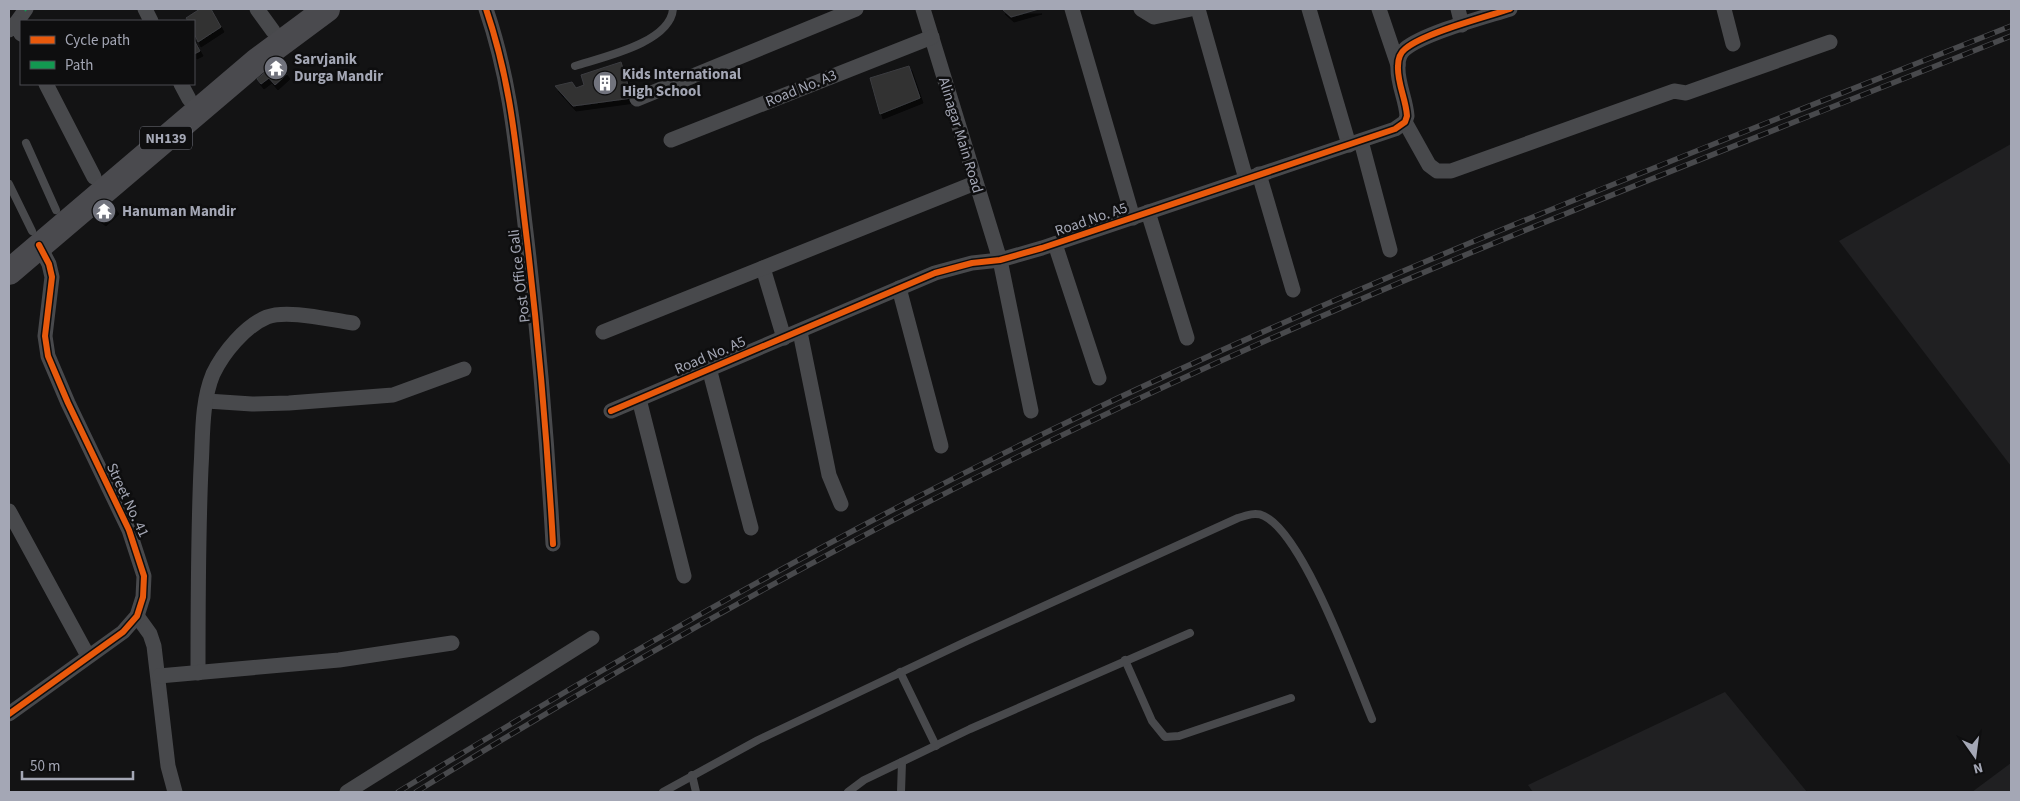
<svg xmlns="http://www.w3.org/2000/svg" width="2020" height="801" viewBox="0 0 2020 801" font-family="'Source Sans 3',sans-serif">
<defs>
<filter id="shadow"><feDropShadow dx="3" dy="5" stdDeviation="0" flood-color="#0009"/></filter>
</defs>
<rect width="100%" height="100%" fill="#131314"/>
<g fill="#202022">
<path d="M 2011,144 L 2011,466 L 1839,241 Z"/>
<path d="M 1725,692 L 1807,792 L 1533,792 L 1528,785 Z"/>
<path d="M 2011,763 L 2011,792 L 1972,792 Z"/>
</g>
<g fill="#303032" stroke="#3c3d40" filter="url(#shadow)">
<path d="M 200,9 L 211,9 L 221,27 L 198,42 L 194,33 L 194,21 L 188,21 L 186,18 Z"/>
<path d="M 1002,9 L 1039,9 L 1011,17 Z"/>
<path d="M 194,40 L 200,51 L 194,54 Z"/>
<path d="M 278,62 L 287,74 L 275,85 L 269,78 L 261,84 L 257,79 Z"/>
<path d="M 621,62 L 632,98 L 573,106 L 555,86 L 572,82 L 576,88 L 584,85 L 581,75 Z"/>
<path d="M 909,66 L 920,98 L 880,114 L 870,78 Z"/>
<path d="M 110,201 L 116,209 L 103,221 L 92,213 Z"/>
</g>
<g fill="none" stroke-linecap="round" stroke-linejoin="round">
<g stroke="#48494c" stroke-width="8">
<path d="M 575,66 C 603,57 670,43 673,9"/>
<path d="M 26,143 L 56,210"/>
<path d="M 9,184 L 32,231"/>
<path d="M 1125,660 L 1152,721 L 1165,737 L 1179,736 L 1291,698"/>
<path d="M 900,672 L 936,746"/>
<path d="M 692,775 L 696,792"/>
<path d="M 663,792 L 758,740 L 967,641 L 1238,518 C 1247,515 1256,512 1264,516 C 1304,535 1354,676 1372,719"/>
<path d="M 848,792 L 864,780 L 970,729 L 1190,633"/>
<path d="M 901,792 L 902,762"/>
</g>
<g stroke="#48494c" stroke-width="15">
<path d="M 145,9 L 151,21"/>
<path d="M 257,9 L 273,31"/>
<path d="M 486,9 C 511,82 516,148 525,224 C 538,331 547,437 553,544"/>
<path d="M 923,9 L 1000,260 L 1031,411"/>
<path d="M 1072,9 L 1133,218"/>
<path d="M 1141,9 L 1154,17 L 1191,9"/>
<path d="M 1198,9 L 1246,179"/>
<path d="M 1309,9 L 1349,145"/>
<path d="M 1379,9 L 1398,65"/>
<path d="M 1458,9 L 1462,25"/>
<path d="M 1724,9 L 1733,44"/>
<path d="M 16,23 L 26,9"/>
<path d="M 9,30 L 16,23 L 21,34"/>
<path d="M 46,84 L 94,177"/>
<path d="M 181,84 L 189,99"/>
<path d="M 637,99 L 856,9"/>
<path d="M 1405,122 L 1429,165 L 1437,171 L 1451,171 L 1674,91 L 1686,93 L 1830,42"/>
<path d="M 671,140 L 932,37"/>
<path d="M 1361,141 L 1390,250"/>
<path d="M 1259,174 L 1293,290"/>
<path d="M 1148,212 L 1187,338"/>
<path d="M 1055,244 L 1099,378"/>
<path d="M 763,268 L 784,338"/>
<path d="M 899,288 L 941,446"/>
<path d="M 603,332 L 975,183"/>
<path d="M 800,332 L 829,475 L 841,504"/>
<path d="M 709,368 L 751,528"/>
<path d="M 639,399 L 684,576"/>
<path d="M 207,401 L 252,404 L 289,403 L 393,395 L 464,369"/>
<path d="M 611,411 L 935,273 L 972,263 L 1000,260 L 1042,248 L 1395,129 L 1405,122 L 1407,116 C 1406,99 1397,83 1398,66 C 1398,60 1400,53 1405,49 C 1424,33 1485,17 1510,9"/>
<path d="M 9,511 L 88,656"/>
<path d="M 137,616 L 150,634 L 154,646 L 168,766 L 175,792"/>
<path d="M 198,673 C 198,604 198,536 201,468 C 203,438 201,403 213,374 C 223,353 245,326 267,317 C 288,309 330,320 353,323"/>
<path d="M 159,676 L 339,660 L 452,643"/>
<path d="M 9,714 L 123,632 L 137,616 L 143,597 L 144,576 L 129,530 L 68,403 L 48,356 L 45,336 L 52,277 L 49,264 L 39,245"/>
<path d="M 347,792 L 592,638"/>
</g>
<path stroke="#4a4a4e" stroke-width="26" d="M 9,272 L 257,61 L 327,9"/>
<g stroke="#48494c" stroke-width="5.5">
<g id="rail">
<path d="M 398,792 C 618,658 842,530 1074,419 C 1380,272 1697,151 2011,26"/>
<path d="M 416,792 C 631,660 850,537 1077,428 C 1382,281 1698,161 2011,36"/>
</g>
</g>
<use href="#rail" stroke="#0e0e0f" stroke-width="4" stroke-dasharray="11" stroke-linecap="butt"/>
<path stroke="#139951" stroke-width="5" stroke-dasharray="10 5" stroke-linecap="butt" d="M 26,9 L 27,10"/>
<g stroke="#0e0e0f" stroke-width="9">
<g id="cycleway">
<path d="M 486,9 C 511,82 516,148 525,224 C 538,331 547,437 553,544"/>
<path d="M 611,411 L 935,273 L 972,263 L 1000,260 L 1042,248 L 1395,129 L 1405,122 L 1407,116 C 1406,99 1397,83 1398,66 C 1398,60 1400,53 1405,49 C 1424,33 1485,17 1510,9"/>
<path d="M 9,714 L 123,632 L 137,616 L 143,597 L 144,576 L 129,530 L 68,403 L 48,356 L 45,336 L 52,277 L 49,264 L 39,245"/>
</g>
</g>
<use href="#cycleway" stroke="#e8590c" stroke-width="6"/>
</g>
<defs>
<g id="temple-disc" transform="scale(1.25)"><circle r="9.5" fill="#71737d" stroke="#0e0e0f"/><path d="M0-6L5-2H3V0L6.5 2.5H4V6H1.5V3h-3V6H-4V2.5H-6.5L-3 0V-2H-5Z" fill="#fff"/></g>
<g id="building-disc" transform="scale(1.25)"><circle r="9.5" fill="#71737d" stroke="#0e0e0f"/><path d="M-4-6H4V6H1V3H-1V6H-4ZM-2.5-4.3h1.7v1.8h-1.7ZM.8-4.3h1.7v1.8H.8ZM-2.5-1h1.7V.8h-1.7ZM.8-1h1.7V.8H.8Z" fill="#fff"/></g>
</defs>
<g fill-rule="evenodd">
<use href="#temple-disc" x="276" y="68"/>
<use href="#building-disc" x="605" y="83"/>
<use href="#temple-disc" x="104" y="211"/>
</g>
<g text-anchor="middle" stroke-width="5" stroke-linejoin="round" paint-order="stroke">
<rect fill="#0e0e0f" stroke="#777983" stroke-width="1" x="140" y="126.5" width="52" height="23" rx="4"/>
<g font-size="14" font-weight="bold" fill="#a4a7b5">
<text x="166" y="143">NH139</text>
</g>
<g font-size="15" font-weight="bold" fill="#a4a7b5" stroke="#0e0e0f" text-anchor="start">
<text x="294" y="64">Sarvjanik<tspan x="294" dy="17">Durga Mandir</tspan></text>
<text x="622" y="79">Kids International<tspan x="622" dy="17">High School</tspan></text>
<text x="122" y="216">Hanuman Mandir</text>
</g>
<g font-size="15" fill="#a4a7b5" stroke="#0e0e0f">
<text transform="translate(801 88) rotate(-22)" y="5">Road No. A3</text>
<text transform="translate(961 135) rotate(73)" y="5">Alinagar Main Road</text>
<text transform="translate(1091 219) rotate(-19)" y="5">Road No. A5</text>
<text transform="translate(519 276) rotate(-97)" y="5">Post Office Gali</text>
<text transform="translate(710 355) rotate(-23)" y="5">Road No. A5</text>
<text transform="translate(128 500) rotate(65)" y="5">Street No. 41</text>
</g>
</g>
<rect width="2020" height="801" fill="none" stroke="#a4a7b5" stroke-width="20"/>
<rect x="20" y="20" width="175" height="65" fill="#0e0e0f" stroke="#4a4b51"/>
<rect x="30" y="36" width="25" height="8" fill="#e8590c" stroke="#4a4b51"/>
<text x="65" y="45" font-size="15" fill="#a4a7b5">Cycle path</text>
<rect x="30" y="61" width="25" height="8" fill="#139951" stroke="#4a4b51"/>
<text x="65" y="70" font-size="15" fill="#a4a7b5">Path</text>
<g transform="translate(1975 756) rotate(166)" stroke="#0e0e0f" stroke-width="4" paint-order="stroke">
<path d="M0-4L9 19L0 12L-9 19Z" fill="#a4a7b5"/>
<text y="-8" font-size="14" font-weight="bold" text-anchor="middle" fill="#a4a7b5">N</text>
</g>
<path d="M22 771v8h111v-8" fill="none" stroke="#a4a7b5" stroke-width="2.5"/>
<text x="30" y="771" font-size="15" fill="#a4a7b5" stroke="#0e0e0f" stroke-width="4" paint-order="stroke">50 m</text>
</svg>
